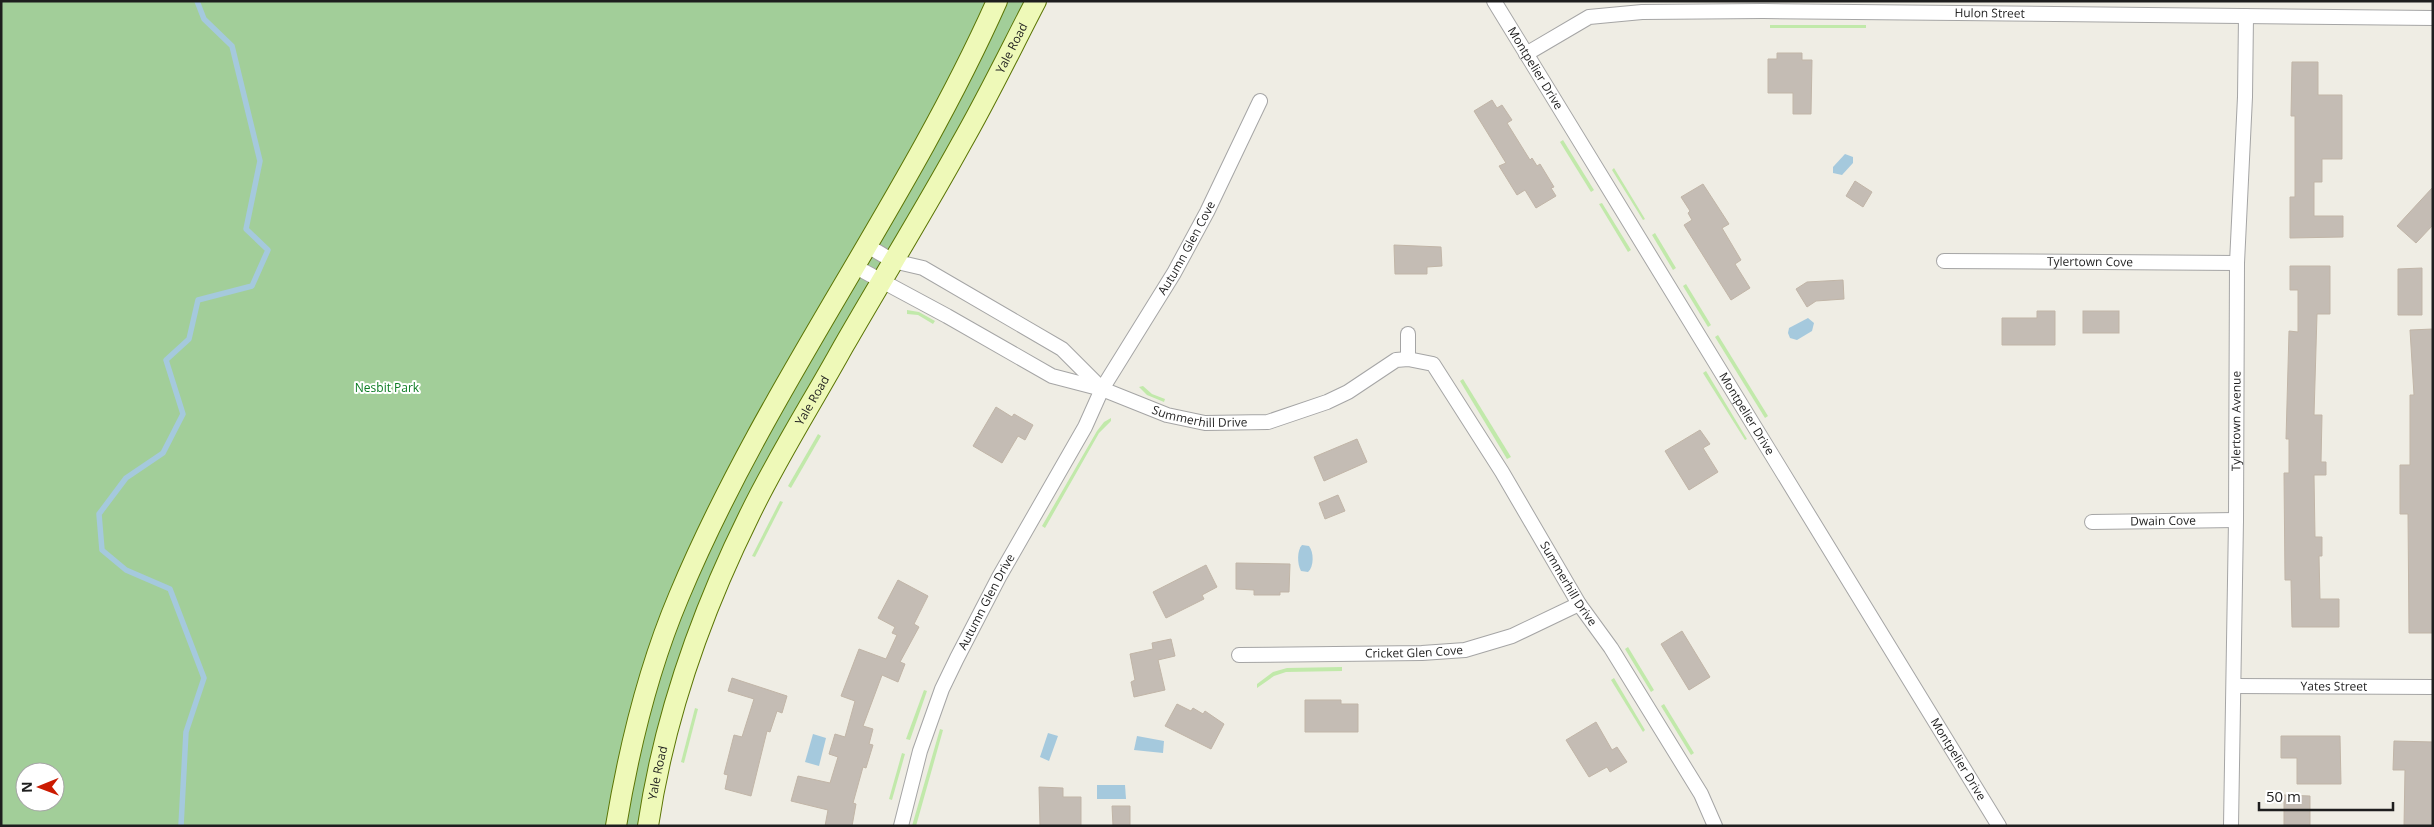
<svg xmlns="http://www.w3.org/2000/svg" width="2434" height="827" viewBox="0 0 2434 827" font-family="'Open Sans',sans-serif">
<rect width="100%" height="100%" fill="#efede4"/>
<g fill="#c1e9aa">
<rect x="1770" y="25" width="96" height="3"/>
<path d="M 1563,140 L 1594,190 L 1591,192 L 1560,142 Z"/>
<path d="M 1614,168 L 1645,219 L 1643,220 L 1612,170 Z"/>
<path d="M 1602,203 L 1631,250 L 1628,252 L 1599,204 Z"/>
<path d="M 1655,233 L 1676,268 L 1673,270 L 1652,235 Z"/>
<path d="M 1686,284 L 1711,325 L 1708,327 L 1683,286 Z"/>
<path d="M 907,310 L 919,312 L 935,321 L 933,324 L 918,315 L 907,314 Z"/>
<path d="M 1718,335 L 1768,416 L 1765,418 L 1715,337 Z"/>
<path d="M 1706,371 L 1747,439 L 1745,440 L 1703,373 Z"/>
<path d="M 1463,379 L 1511,457 L 1507,459 L 1460,381 Z"/>
<path d="M 1143,386 L 1152,394 L 1165,399 L 1164,402 L 1147,395 L 1139,387 Z"/>
<path d="M 1111,418 L 1111,421 L 1099,433 L 1045,528 L 1042,526 L 1097,431 L 1104,422 Z"/>
<path d="M 818,434 L 821,436 L 791,488 L 788,486 Z"/>
<path d="M 780,501 L 783,502 L 755,557 L 752,556 Z"/>
<path d="M 1628,647 L 1654,690 L 1651,692 L 1625,649 Z"/>
<path d="M 1342,667 L 1342,671 L 1286,672 L 1274,676 L 1257,688 L 1257,684 L 1273,672 L 1287,668 Z"/>
<path d="M 1614,678 L 1645,730 L 1643,732 L 1611,680 Z"/>
<path d="M 924,690 L 927,691 L 910,740 L 906,739 Z"/>
<path d="M 1664,704 L 1694,753 L 1691,755 L 1661,706 Z"/>
<path d="M 695,708 L 698,709 L 684,763 L 681,762 Z"/>
<path d="M 940,729 L 943,730 L 916,826 L 912,826 Z"/>
<path d="M 902,753 L 905,754 L 892,800 L 889,799 Z"/>
</g>
<path fill="#a2ce99" fill-rule="evenodd" d="M 1,1 L 1037,1 L 739,547 L 689,673 L 654,826 L 1,826 ZM 25,772 L 55,772 L 55,802 L 25,802 Z"/>
<g fill="#a5c9dd">
<path d="M 1845,154 L 1853,157 L 1853,163 L 1842,175 L 1833,173 L 1833,167 Z"/>
<path d="M 1808,318 L 1814,323 L 1812,331 L 1797,340 L 1790,338 L 1788,333 L 1789,328 Z"/>
<path d="M 1302,545 L 1309,546 C 1314,552 1314,567 1308,572 L 1301,571 C 1297,564 1297,550 1302,545 Z"/>
<path d="M 1048,733 L 1058,736 L 1049,761 L 1040,757 Z"/>
<path d="M 813,734 L 826,738 L 819,766 L 805,762 Z"/>
<path d="M 1137,736 L 1164,741 L 1163,753 L 1134,750 Z"/>
<path d="M 1097,785 L 1125,785 L 1126,799 L 1097,799 Z"/>
</g>
<g fill="none" stroke-linecap="round" stroke-linejoin="round">
<path stroke="#a5c9dd" stroke-width="5.5" d="M 181,826 L 186,732 L 204,678 L 170,589 L 126,570 L 102,550 L 99,514 L 126,478 L 163,453 L 183,414 L 166,360 L 189,339 L 198,300 L 252,286 L 268,250 L 246,229 L 260,161 L 232,46 L 204,19 L 197,1"/>
</g>
<g fill="#c4bcb4" stroke="#c1b5a7">
<path d="M 1777,53 L 1802,53 L 1802,60 L 1812,60 L 1811,114 L 1793,114 L 1793,93 L 1768,93 L 1768,59 L 1777,59 Z"/>
<path d="M 2292,62 L 2318,62 L 2318,95 L 2342,95 L 2342,159 L 2322,159 L 2322,182 L 2314,182 L 2314,216 L 2343,216 L 2343,237 L 2290,238 L 2290,197 L 2295,197 L 2295,116 L 2291,116 Z"/>
<path d="M 1492,100 L 1497,108 L 1502,105 L 1512,120 L 1507,123 L 1530,160 L 1532,158 L 1537,166 L 1540,164 L 1554,187 L 1551,188 L 1556,196 L 1536,208 L 1525,190 L 1517,195 L 1499,166 L 1506,163 L 1474,111 Z"/>
<path d="M 1855,181 L 1872,192 L 1863,207 L 1846,196 Z"/>
<path d="M 1703,184 L 1729,224 L 1722,228 L 1741,260 L 1735,264 L 1750,288 L 1731,300 L 1684,225 L 1692,220 L 1688,213 L 1690,211 L 1681,197 Z"/>
<path d="M 2433,187 L 2433,225 L 2416,243 L 2397,226 Z"/>
<path d="M 1394,245 L 1441,247 L 1442,266 L 1427,267 L 1427,274 L 1395,274 Z"/>
<path d="M 2290,266 L 2330,266 L 2330,314 L 2317,314 L 2314,415 L 2322,415 L 2321,462 L 2326,462 L 2326,475 L 2314,475 L 2315,537 L 2322,537 L 2322,556 L 2319,556 L 2320,599 L 2339,599 L 2339,627 L 2292,627 L 2291,580 L 2285,580 L 2284,473 L 2289,473 L 2289,439 L 2286,439 L 2289,331 L 2298,332 L 2298,290 L 2290,290 Z"/>
<path d="M 2422,268 L 2422,315 L 2398,315 L 2398,269 Z"/>
<path d="M 1843,280 L 1844,299 L 1816,301 L 1807,307 L 1796,289 L 1807,282 Z"/>
<path d="M 2037,311 L 2055,311 L 2055,345 L 2002,345 L 2002,318 L 2037,318 Z"/>
<rect x="2083" y="311" width="36" height="22"/>
<path d="M 2433,329 L 2433,633 L 2409,633 L 2408,514 L 2400,514 L 2400,465 L 2410,465 L 2410,395 L 2414,395 L 2410,330 Z"/>
<path d="M 996,407 L 1012,417 L 1014,414 L 1033,425 L 1025,440 L 1018,436 L 1002,463 L 973,446 Z"/>
<path d="M 1700,430 L 1710,444 L 1703,448 L 1718,472 L 1689,490 L 1665,451 Z"/>
<path d="M 1357,439 L 1367,462 L 1324,481 L 1314,457 Z"/>
<path d="M 1338,495 L 1345,511 L 1325,519 L 1319,503 Z"/>
<path d="M 1236,563 L 1290,564 L 1289,592 L 1280,592 L 1280,595 L 1254,595 L 1254,590 L 1236,589 Z"/>
<path d="M 1206,565 L 1217,587 L 1202,595 L 1204,599 L 1166,618 L 1153,592 Z"/>
<path d="M 898,580 L 928,596 L 914,624 L 919,627 L 900,662 L 905,664 L 898,682 L 882,675 L 863,726 L 873,729 L 869,744 L 873,745 L 866,768 L 863,767 L 853,803 L 856,804 L 852,826 L 825,826 L 828,810 L 791,801 L 798,776 L 830,783 L 838,757 L 829,754 L 835,734 L 845,737 L 855,701 L 841,696 L 859,649 L 886,659 L 897,635 L 892,633 L 895,627 L 878,618 Z"/>
<path d="M 1682,631 L 1710,677 L 1689,690 L 1661,644 Z"/>
<path d="M 1171,639 L 1175,656 L 1158,660 L 1165,690 L 1134,697 L 1131,682 L 1135,680 L 1130,654 L 1153,649 L 1152,643 Z"/>
<path d="M 732,678 L 787,696 L 782,713 L 777,711 L 770,732 L 767,731 L 751,796 L 725,789 L 728,775 L 724,774 L 734,735 L 742,737 L 754,699 L 728,691 Z"/>
<path d="M 1305,700 L 1341,700 L 1341,704 L 1358,704 L 1358,732 L 1305,732 Z"/>
<path d="M 1177,704 L 1191,711 L 1193,708 L 1203,714 L 1205,711 L 1224,724 L 1211,749 L 1165,726 Z"/>
<path d="M 1596,722 L 1612,750 L 1617,747 L 1627,762 L 1610,772 L 1607,767 L 1589,777 L 1566,740 Z"/>
<path d="M 2281,736 L 2340,736 L 2341,784 L 2297,784 L 2297,758 L 2281,758 Z"/>
<path d="M 2394,741 L 2433,742 L 2433,826 L 2404,826 L 2405,770 L 2393,770 Z"/>
<path d="M 1039,787 L 1063,788 L 1063,797 L 1081,797 L 1081,826 L 1040,826 Z"/>
<path d="M 2284,795 L 2310,796 L 2310,826 L 2284,826 Z"/>
<path d="M 1112,806 L 1130,806 L 1130,826 L 1113,826 Z"/>
</g>
<g fill="none" stroke-linecap="round" stroke-linejoin="round">
<g stroke="#a5a5a5" stroke-width="16">
<g id="street">
<path id="s1" d="M 1494,1 L 1999,826"/>
<path id="s2" d="M 1526,54 L 1589,17 L 1642,12 L 1763,11 L 2433,18"/>
<path d="M 866,245 L 893,261 L 923,268 L 1062,349 L 1101,388"/>
<path id="s3" d="M 1944,261 L 2237,263"/>
<path id="s4" d="M 854,266 L 947,316 L 1052,376 L 1102,389 L 1167,415 L 1205,423 L 1268,422 L 1327,402 L 1348,392 L 1396,360 L 1408,359 L 1433,364 L 1502,472 L 1579,604 L 1611,648 L 1701,794 L 1715,826"/>
<path d="M 1408,359 L 1408,334"/>
<path id="s5" d="M 2092,522 L 2236,520"/>
<path id="s6" d="M 1239,655 L 1422,653 L 1465,650 L 1512,636 L 1579,604"/>
<path id="s7" d="M 2234,686 L 2433,687"/>
<path id="s8" d="M 901,826 L 920,751 L 942,689 L 957,658 L 999,577 L 1085,427 L 1102,389 L 1174,273 L 1207,212 L 1260,101"/>
<path id="s9" d="M 2231,826 L 2236,520 L 2237,263 L 2245,97 L 2246,16"/>
</g>
</g>
<g stroke="#5b7505" stroke-width="22">
<g id="secondary">
<path d="M 616,826 C 629,748 648,669 679,596 C 766,388 905,207 997,1"/>
<path id="s10" d="M 648,826 C 664,718 701,613 749,516 C 777,458 812,403 843,347 C 882,279 923,213 961,144 C 988,97 1011,49 1036,1"/>
</g>
</g>
<use href="#street" stroke="#fff" stroke-width="14"/>
<use href="#secondary" stroke="#eef9b8" stroke-width="20"/>
</g>
<g text-anchor="middle" stroke-width="4" stroke-linejoin="round" paint-order="stroke">
<g font-size="12" fill="#1e1e1e" stroke="#fff">
<text dy="4" stroke="none"><textPath href="#s2" startOffset="474">Hulon Street</textPath></text>
<text dy="4" stroke="none"><textPath href="#s10" startOffset="864">Yale Road</textPath></text>
<text dy="4" stroke="none"><textPath href="#s1" startOffset="79">Montpelier Drive</textPath></text>
<text dy="4" stroke="none"><textPath href="#s8" startOffset="648">Autumn Glen Cove</textPath></text>
<text dy="4" stroke="none"><textPath href="#s3" startOffset="146">Tylertown Cove</textPath></text>
<text dy="4" stroke="none"><textPath href="#s10" startOffset="459">Yale Road</textPath></text>
<text dy="4" stroke="none"><textPath href="#s1" startOffset="484">Montpelier Drive</textPath></text>
<text dy="4" stroke="none"><textPath href="#s4" startOffset="381">Summerhill Drive</textPath></text>
<text dy="4" stroke="none"><textPath href="#s9" startOffset="405">Tylertown Avenue</textPath></text>
<text dy="4" stroke="none"><textPath href="#s5" startOffset="71">Dwain Cove</textPath></text>
<text dy="4" stroke="none"><textPath href="#s4" startOffset="889">Summerhill Drive</textPath></text>
<text dy="4" stroke="none"><textPath href="#s8" startOffset="241">Autumn Glen Drive</textPath></text>
<text dy="4" stroke="none"><textPath href="#s6" startOffset="175">Cricket Glen Cove</textPath></text>
<text dy="4" stroke="none"><textPath href="#s7" startOffset="100">Yates Street</textPath></text>
<text dy="4" stroke="none"><textPath href="#s1" startOffset="889">Montpelier Drive</textPath></text>
<text dy="4" stroke="none"><textPath href="#s10" startOffset="54">Yale Road</textPath></text>
</g>
<g font-size="12" fill="#0c7c23" stroke="#fff">
<text x="387" y="392">Nesbit Park</text>
</g>
</g>
<rect width="2434" height="827" fill="none" stroke="#1e1e1e" stroke-width="5"/>
<g transform="translate(40 787) rotate(269)"><circle r="24" fill="#ffffff" stroke="#a5a5a5"/>
<path d="M0-4L9 19L0 12L-9 19Z" fill="#cb1a01"/>
<text y="-8" font-size="14" font-weight="bold" text-anchor="middle" fill="#1e1e1e">N</text>
</g>
<path d="M2259 802v8h134v-8" fill="none" stroke="#1e1e1e" stroke-width="2.5"/>
<text x="2266" y="802" font-size="15" fill="#1e1e1e" stroke="#ffffff" stroke-width="4" paint-order="stroke">50 m</text>
</svg>
